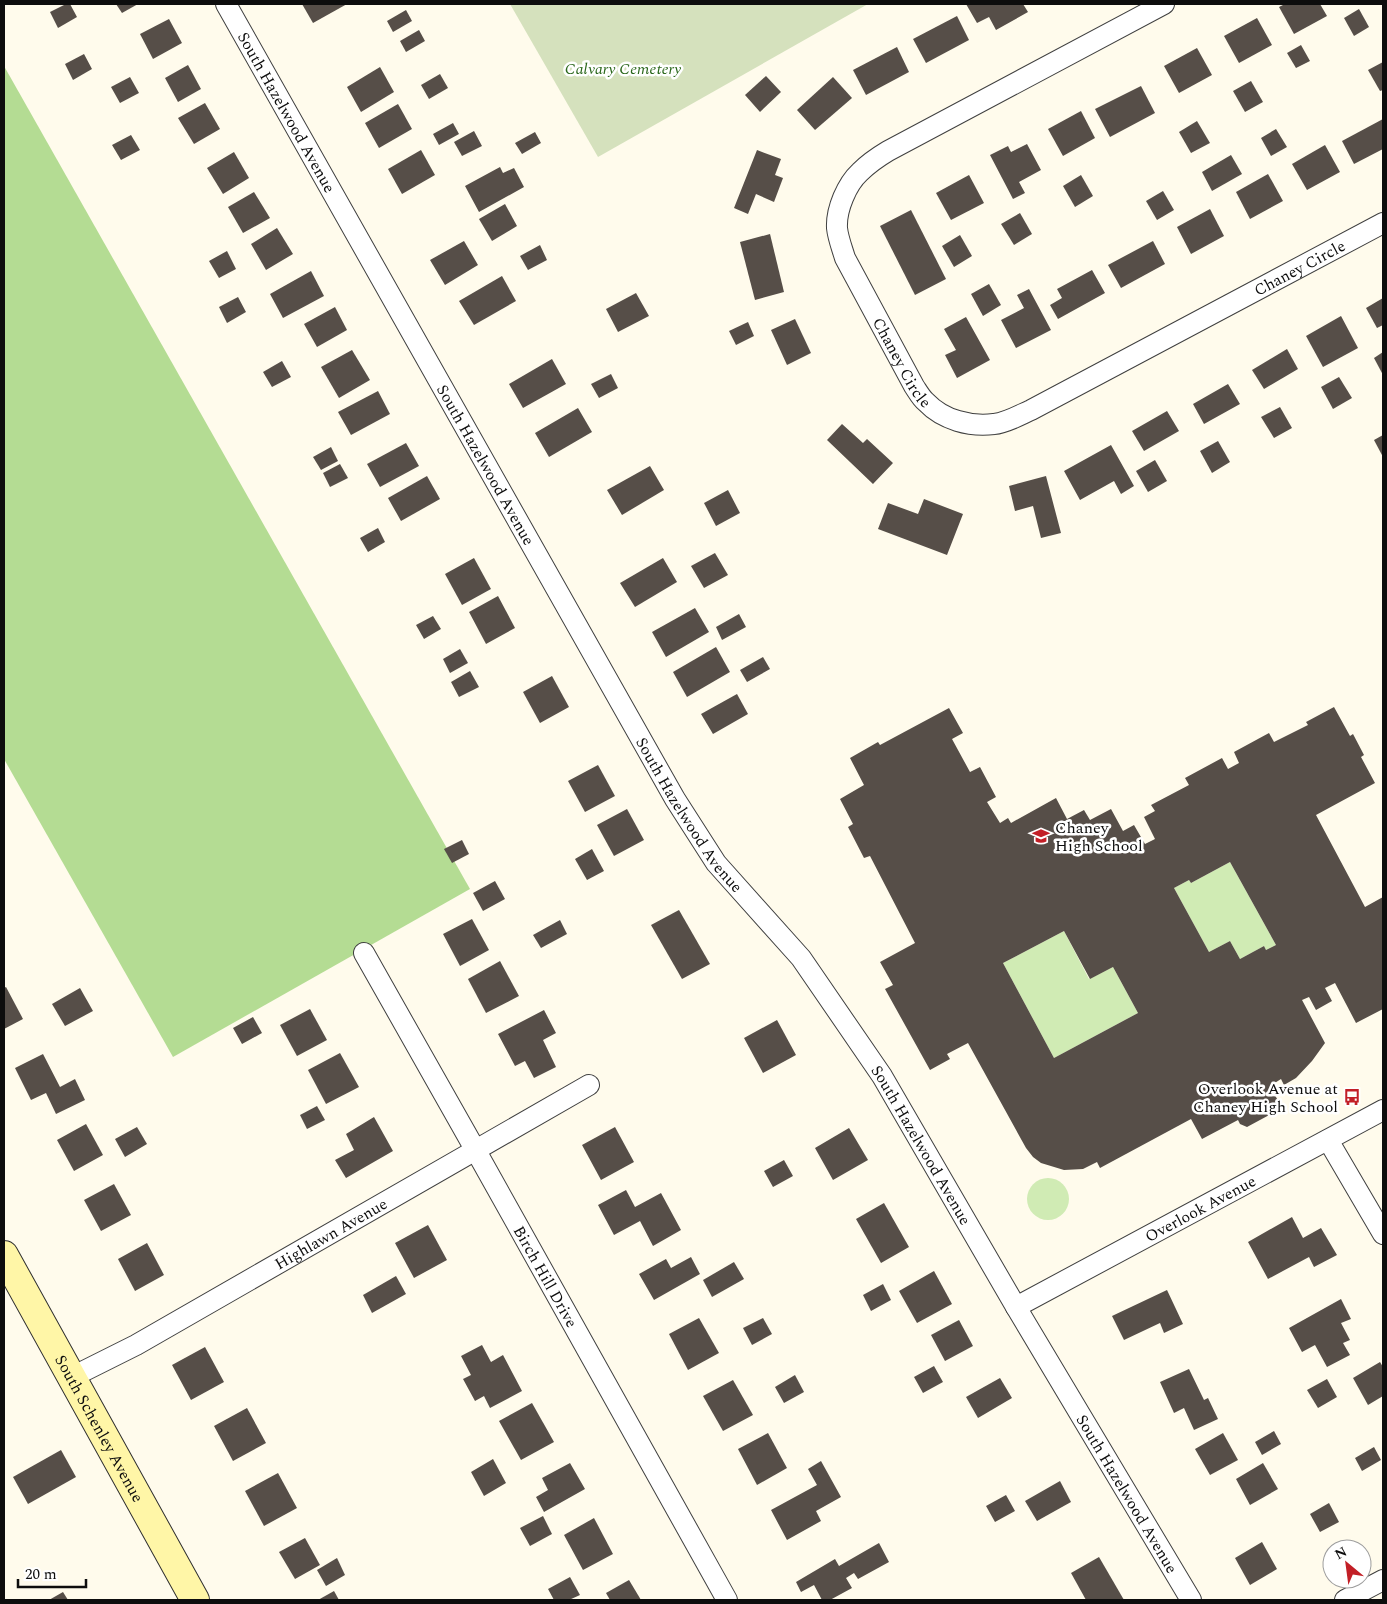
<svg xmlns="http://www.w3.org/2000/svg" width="1387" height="1604" viewBox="0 0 1387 1604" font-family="Spectral,serif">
<rect width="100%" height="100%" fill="#fffbec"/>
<g fill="#d0ebb4">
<path d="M 1230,862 L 1276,945 L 1266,950 L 1264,946 L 1240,959 L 1230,941 L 1209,952 L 1174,888 L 1189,880 L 1191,883 Z"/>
<path d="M 1064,931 L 1089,979 L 1113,967 L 1138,1013 L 1054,1058 L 1003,963 Z"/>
<circle cx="1048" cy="1199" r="21"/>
</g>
<path fill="#b4dc93" d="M 4,66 L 470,889 L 173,1057 L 4,759 Z"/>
<path fill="#d5e1bd" d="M 510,4 L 868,4 L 598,157 Z"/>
<g fill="#564e48" fill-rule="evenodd">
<path d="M 66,4 L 70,4 L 77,17 L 58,28 L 50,12 Z"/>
<path d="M 116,4 L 138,4 L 122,13 Z"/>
<path d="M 302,4 L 347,4 L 313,23 Z"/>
<path d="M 966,4 L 1023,4 L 1028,12 L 996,30 L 989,17 L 977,23 Z"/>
<path d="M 1285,4 L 1320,4 L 1327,16 L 1294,34 L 1279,7 Z"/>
<path d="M 1359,9 L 1369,27 L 1354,36 L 1344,18 Z"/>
<path d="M 406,10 L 412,21 L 393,32 L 387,21 Z"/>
<path d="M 957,16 L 969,40 L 926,63 L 913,39 Z"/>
<path d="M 1257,18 L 1272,45 L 1239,63 L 1224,36 Z"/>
<path d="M 169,19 L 182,43 L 153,59 L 140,34 Z"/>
<path d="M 419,30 L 425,41 L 406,52 L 400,41 Z"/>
<path d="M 1301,45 L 1310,61 L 1296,68 L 1287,53 Z"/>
<path d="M 897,47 L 909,72 L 866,95 L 853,70 Z"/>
<path d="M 1197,48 L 1212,75 L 1179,93 L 1164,66 Z"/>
<path d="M 84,54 L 92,69 L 73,80 L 65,64 Z"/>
<path d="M 1383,62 L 1383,90 L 1380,91 L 1368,70 Z"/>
<path d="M 188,65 L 201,89 L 178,102 L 165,78 Z"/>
<path d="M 380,67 L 394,92 L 361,112 L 347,87 Z"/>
<path d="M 440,74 L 448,88 L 429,99 L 421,85 Z"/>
<path d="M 766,76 L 781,92 L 760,112 L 745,95 Z"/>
<path d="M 130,77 L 139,93 L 120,103 L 111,87 Z"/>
<path d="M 833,77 L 852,98 L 815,130 L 797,110 Z"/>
<path d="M 1251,81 L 1263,102 L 1245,112 L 1233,91 Z"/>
<path d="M 1141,86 L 1155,113 L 1110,137 L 1095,109 Z"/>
<path d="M 205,103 L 220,129 L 194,144 L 178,118 Z"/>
<path d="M 398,104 L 412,129 L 379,148 L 365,123 Z"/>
<path d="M 1081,111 L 1095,138 L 1063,156 L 1048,129 Z"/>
<path d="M 1383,119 L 1383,149 L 1354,164 L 1342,141 Z"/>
<path d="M 1197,121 L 1210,143 L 1191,153 L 1179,132 Z"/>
<path d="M 453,123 L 459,134 L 439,145 L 433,134 Z"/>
<path d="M 1276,129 L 1287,147 L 1271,156 L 1261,138 Z"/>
<path d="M 474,131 L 482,146 L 462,156 L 454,142 Z"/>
<path d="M 535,132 L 541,143 L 522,154 L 515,143 Z"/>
<path d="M 131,135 L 140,150 L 121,160 L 112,145 Z"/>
<path d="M 1027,144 L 1041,170 L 1019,182 L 1025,193 L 1013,199 L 990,155 L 1008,146 L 1011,152 Z"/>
<path d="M 1325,145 L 1340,172 L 1307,190 L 1292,164 Z"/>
<path d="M 421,150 L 435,175 L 402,194 L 388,169 Z"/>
<path d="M 757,150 L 781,159 L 775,175 L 783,178 L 774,202 L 756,194 L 748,214 L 734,208 Z"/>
<path d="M 234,152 L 249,178 L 223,194 L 207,168 Z"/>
<path d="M 1231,155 L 1242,174 L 1212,191 L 1202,172 Z"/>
<path d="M 500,167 L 503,173 L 514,168 L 524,187 L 479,212 L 465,186 Z"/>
<path d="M 1268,174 L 1283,201 L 1250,219 L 1236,192 Z"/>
<path d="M 969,175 L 984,203 L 951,220 L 936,193 Z"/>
<path d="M 1081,175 L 1093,196 L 1075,207 L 1063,186 Z"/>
<path d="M 1163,191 L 1174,210 L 1157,220 L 1146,201 Z"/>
<path d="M 254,192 L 270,218 L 243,233 L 228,207 Z"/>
<path d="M 505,204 L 517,226 L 492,241 L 479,219 Z"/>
<path d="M 1210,209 L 1224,236 L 1191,254 L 1177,227 Z"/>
<path d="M 911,210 L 946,279 L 915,295 L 880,226 Z"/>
<path d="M 1020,213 L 1032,234 L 1014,245 L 1001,224 Z"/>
<path d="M 277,228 L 293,254 L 266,270 L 251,244 Z"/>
<path d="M 770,234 L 784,292 L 755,300 L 740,242 Z"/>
<path d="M 960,235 L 972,256 L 954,267 L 942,246 Z"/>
<path d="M 464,241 L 478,265 L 445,285 L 430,260 Z"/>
<path d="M 1153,241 L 1165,264 L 1121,288 L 1108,265 Z"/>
<path d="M 540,245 L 547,260 L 528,270 L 520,256 Z"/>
<path d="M 227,251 L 236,269 L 219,278 L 209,261 Z"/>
<path d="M 1092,270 L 1105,293 L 1058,319 L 1050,305 L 1062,298 L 1057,289 Z"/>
<path d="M 311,271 L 324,296 L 283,318 L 270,294 Z"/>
<path d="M 502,276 L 516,301 L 474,325 L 459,301 Z"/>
<path d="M 989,284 L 1001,305 L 983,316 L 971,294 Z"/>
<path d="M 1029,289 L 1051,330 L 1016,348 L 1001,320 L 1024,308 L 1017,295 Z"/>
<path d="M 636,293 L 649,316 L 618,332 L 606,309 Z"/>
<path d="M 238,297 L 246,312 L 227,323 L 219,307 Z"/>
<path d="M 1383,298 L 1383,325 L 1377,328 L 1366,308 Z"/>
<path d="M 335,307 L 347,330 L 317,347 L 304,324 Z"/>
<path d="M 1341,316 L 1358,348 L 1323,367 L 1306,336 Z"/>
<path d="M 966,317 L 990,360 L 957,378 L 945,355 L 956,350 L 944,329 Z"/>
<path d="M 795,319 L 811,353 L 787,365 L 771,330 Z"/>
<path d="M 748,322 L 754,336 L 736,345 L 729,331 Z"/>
<path d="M 1287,349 L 1298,369 L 1264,389 L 1252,370 Z"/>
<path d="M 352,350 L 370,380 L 339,398 L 321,367 Z"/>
<path d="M 1383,352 L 1383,375 L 1374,358 Z"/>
<path d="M 552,359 L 566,384 L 523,408 L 509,384 Z"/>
<path d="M 282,361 L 291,377 L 272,387 L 263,372 Z"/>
<path d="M 611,374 L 618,388 L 599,398 L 591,384 Z"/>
<path d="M 1339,377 L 1352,398 L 1333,409 L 1321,387 Z"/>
<path d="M 1228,384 L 1240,404 L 1204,424 L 1193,404 Z"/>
<path d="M 378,391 L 390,414 L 351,435 L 338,412 Z"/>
<path d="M 1280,407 L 1292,428 L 1274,438 L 1261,417 Z"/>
<path d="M 578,408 L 592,432 L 549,457 L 535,433 Z"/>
<path d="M 1167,411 L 1179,431 L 1144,451 L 1132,431 Z"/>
<path d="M 842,424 L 863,443 L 867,439 L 893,463 L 873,484 L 827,440 Z"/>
<path d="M 1383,435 L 1383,457 L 1374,440 Z"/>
<path d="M 1218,441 L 1230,462 L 1212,473 L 1200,451 Z"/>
<path d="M 406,443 L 419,466 L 380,487 L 367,464 Z"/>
<path d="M 1111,445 L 1134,486 L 1121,494 L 1114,481 L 1080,500 L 1064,471 Z"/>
<path d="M 331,447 L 338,461 L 321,470 L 313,457 Z"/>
<path d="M 1155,460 L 1167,481 L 1148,492 L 1136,471 Z"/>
<path d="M 340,464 L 348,478 L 330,487 L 323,473 Z"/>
<path d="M 650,466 L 664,490 L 622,515 L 607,490 Z"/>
<path d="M 427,476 L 440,499 L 401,521 L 388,498 Z"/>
<path d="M 1046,476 L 1061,533 L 1041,538 L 1033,506 L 1015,511 L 1009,486 Z"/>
<path d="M 728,490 L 740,513 L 716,526 L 704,503 Z"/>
<path d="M 924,499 L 963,514 L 947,555 L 878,529 L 888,503 L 918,514 Z"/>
<path d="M 378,528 L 385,542 L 368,552 L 360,538 Z"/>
<path d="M 715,553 L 728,575 L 704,588 L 691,566 Z"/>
<path d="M 474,558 L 491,589 L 462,605 L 445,574 Z"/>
<path d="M 663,558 L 677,582 L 635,607 L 620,583 Z"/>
<path d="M 498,596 L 515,628 L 486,644 L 469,612 Z"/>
<path d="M 695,608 L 709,632 L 666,657 L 652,632 Z"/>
<path d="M 739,614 L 746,627 L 722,640 L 716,627 Z"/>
<path d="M 433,616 L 441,629 L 424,639 L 416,625 Z"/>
<path d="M 716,647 L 730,672 L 687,697 L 673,672 Z"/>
<path d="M 460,649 L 468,663 L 450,673 L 443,659 Z"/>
<path d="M 763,657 L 770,669 L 747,682 L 740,670 Z"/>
<path d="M 470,671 L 479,687 L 459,697 L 451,682 Z"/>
<path d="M 552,676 L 569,707 L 540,723 L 523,692 Z"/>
<path d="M 737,694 L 748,714 L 713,734 L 701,714 Z"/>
<path d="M 1334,707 L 1350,736 L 1353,734 L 1364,755 L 1361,757 L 1375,783 L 1316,815 L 1365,907 L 1383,897 L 1383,1009 L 1356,1023 L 1335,983 L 1325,988 L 1332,1001 L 1316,1010 L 1309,997 L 1302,1000 L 1325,1043 L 1312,1061 L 1296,1078 L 1284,1085 L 1281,1079 L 1270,1086 L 1282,1108 L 1247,1127 L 1240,1124 L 1238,1120 L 1202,1139 L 1191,1119 L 1100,1168 L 1097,1162 L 1083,1169 L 1064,1170 L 1041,1163 L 1033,1157 L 1026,1148 L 968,1043 L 947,1054 L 950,1059 L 930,1070 L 885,989 L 893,985 L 880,962 L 915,943 L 870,856 L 864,858 L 848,827 L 853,824 L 840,799 L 864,785 L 850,758 L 878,742 L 880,745 L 949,708 L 963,733 L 952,739 L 970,772 L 980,767 L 996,797 L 987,802 L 1000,823 L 1008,818 L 1011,823 L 1056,798 L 1067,819 L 1084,810 L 1090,820 L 1111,809 L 1123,831 L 1134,825 L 1145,844 L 1155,839 L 1144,817 L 1155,811 L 1151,805 L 1189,785 L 1185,778 L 1222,758 L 1228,769 L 1239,763 L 1234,752 L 1269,733 L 1274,742 L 1308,725 L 1306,722 ZM 1230,862 L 1276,945 L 1266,950 L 1264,946 L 1240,959 L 1230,941 L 1209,952 L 1174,888 L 1189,880 L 1191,883 ZM 1064,931 L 1090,979 L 1113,967 L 1138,1013 L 1054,1058 L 1003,963 Z"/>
<path d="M 598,765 L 615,796 L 585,812 L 568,781 Z"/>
<path d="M 627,809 L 644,840 L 614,856 L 597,825 Z"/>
<path d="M 462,840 L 469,854 L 452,863 L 444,849 Z"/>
<path d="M 592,849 L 604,871 L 587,880 L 575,859 Z"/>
<path d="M 495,881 L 505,899 L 483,911 L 473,893 Z"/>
<path d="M 679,910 L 710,964 L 682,979 L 651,925 Z"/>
<path d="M 472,919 L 489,950 L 460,966 L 443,934 Z"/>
<path d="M 560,920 L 567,934 L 541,948 L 533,935 Z"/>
<path d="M 500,961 L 519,996 L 486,1013 L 468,979 Z"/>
<path d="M 6,987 L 23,1019 L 4,1029 L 4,988 Z"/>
<path d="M 80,988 L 93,1011 L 65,1026 L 52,1004 Z"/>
<path d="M 310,1009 L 327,1040 L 297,1056 L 280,1025 Z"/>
<path d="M 544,1010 L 556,1033 L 543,1040 L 556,1067 L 534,1078 L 525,1061 L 515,1066 L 498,1034 Z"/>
<path d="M 253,1017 L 262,1033 L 242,1044 L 233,1028 Z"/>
<path d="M 777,1020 L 796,1055 L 763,1073 L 744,1038 Z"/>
<path d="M 340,1053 L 359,1087 L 326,1104 L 308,1070 Z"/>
<path d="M 43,1054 L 60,1087 L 75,1079 L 85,1100 L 56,1114 L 46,1093 L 31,1100 L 15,1068 Z"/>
<path d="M 317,1106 L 325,1120 L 307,1129 L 300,1115 Z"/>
<path d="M 374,1117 L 393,1151 L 346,1178 L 335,1160 L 354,1150 L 346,1134 Z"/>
<path d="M 86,1124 L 103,1155 L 74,1171 L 57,1140 Z"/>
<path d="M 137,1127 L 147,1144 L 125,1157 L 115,1139 Z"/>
<path d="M 615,1127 L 634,1162 L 601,1180 L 582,1145 Z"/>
<path d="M 849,1128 L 868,1160 L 833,1180 L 815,1148 Z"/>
<path d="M 784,1160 L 793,1176 L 773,1187 L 764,1171 Z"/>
<path d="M 114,1184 L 131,1215 L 101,1231 L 84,1200 Z"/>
<path d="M 626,1190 L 635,1207 L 661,1193 L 681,1230 L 653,1246 L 640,1221 L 614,1235 L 598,1205 Z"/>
<path d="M 884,1203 L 909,1247 L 881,1263 L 856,1219 Z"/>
<path d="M 1292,1217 L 1303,1238 L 1321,1228 L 1337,1255 L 1314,1267 L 1309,1257 L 1268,1279 L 1248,1242 Z"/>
<path d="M 428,1225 L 447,1260 L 414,1278 L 395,1243 Z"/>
<path d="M 147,1243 L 164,1275 L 135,1291 L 118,1259 Z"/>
<path d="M 691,1257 L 700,1274 L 654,1300 L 639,1274 L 666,1259 L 671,1268 Z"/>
<path d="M 734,1262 L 744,1279 L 712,1297 L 703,1280 Z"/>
<path d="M 934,1271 L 952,1304 L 917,1323 L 899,1291 Z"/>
<path d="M 396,1276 L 406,1294 L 372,1313 L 363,1295 Z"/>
<path d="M 883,1284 L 891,1300 L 871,1311 L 863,1295 Z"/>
<path d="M 1167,1290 L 1183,1324 L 1164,1333 L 1160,1323 L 1124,1340 L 1112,1316 Z"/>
<path d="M 1341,1299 L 1351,1319 L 1341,1323 L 1350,1340 L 1343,1343 L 1350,1355 L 1327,1367 L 1315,1345 L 1302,1352 L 1289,1328 Z"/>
<path d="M 699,1318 L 719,1353 L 688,1370 L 669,1334 Z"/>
<path d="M 763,1318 L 772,1334 L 752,1345 L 743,1328 Z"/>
<path d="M 959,1320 L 973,1346 L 945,1361 L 931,1335 Z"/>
<path d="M 482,1345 L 491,1362 L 503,1355 L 522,1391 L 490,1408 L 484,1396 L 475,1401 L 463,1379 L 471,1375 L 461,1356 Z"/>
<path d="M 205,1347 L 224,1382 L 191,1400 L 172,1365 Z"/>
<path d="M 1380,1362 L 1383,1367 L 1383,1396 L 1368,1405 L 1353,1378 Z"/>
<path d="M 934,1366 L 943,1382 L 923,1393 L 914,1377 Z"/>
<path d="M 1189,1369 L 1204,1400 L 1208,1398 L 1218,1419 L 1194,1430 L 1184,1408 L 1174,1413 L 1160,1382 Z"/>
<path d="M 795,1375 L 804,1392 L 784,1403 L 775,1387 Z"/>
<path d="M 1000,1378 L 1012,1398 L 978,1418 L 966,1397 Z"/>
<path d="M 1327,1379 L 1337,1397 L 1318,1408 L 1307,1390 Z"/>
<path d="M 733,1380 L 753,1415 L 723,1431 L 703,1396 Z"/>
<path d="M 532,1403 L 554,1442 L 521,1460 L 499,1421 Z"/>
<path d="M 247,1408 L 266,1443 L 233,1461 L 214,1426 Z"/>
<path d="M 1274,1431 L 1281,1444 L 1262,1455 L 1255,1442 Z"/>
<path d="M 768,1433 L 787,1468 L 757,1485 L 738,1449 Z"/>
<path d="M 1223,1433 L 1238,1460 L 1210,1475 L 1195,1449 Z"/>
<path d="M 1374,1447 L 1381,1460 L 1362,1471 L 1355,1458 Z"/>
<path d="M 61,1450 L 76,1477 L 28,1504 L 13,1477 Z"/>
<path d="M 493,1459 L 506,1483 L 484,1496 L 471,1472 Z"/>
<path d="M 821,1461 L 841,1497 L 816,1511 L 821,1521 L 787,1540 L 771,1510 L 817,1485 L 808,1469 Z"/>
<path d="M 570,1463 L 585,1489 L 544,1512 L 536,1497 L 548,1490 L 542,1478 Z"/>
<path d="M 1263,1463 L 1278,1489 L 1250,1505 L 1236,1479 Z"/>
<path d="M 278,1473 L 297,1508 L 264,1526 L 245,1491 Z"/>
<path d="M 1060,1481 L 1071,1502 L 1037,1521 L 1025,1501 Z"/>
<path d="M 1006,1495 L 1015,1511 L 995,1522 L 986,1506 Z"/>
<path d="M 1329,1503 L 1339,1522 L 1320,1532 L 1310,1514 Z"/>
<path d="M 543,1516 L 552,1534 L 530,1546 L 520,1528 Z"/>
<path d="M 594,1518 L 613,1554 L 583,1570 L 564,1535 Z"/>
<path d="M 305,1538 L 320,1565 L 295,1579 L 279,1552 Z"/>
<path d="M 1262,1542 L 1277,1569 L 1250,1585 L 1235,1558 Z"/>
<path d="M 879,1543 L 889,1562 L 858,1579 L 854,1573 L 846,1578 L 852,1588 L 830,1600 L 822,1600 L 814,1585 L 801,1592 L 796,1582 L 835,1559 L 839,1566 Z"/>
<path d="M 1099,1557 L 1124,1600 L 1086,1600 L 1071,1573 Z"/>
<path d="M 337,1558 L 345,1575 L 326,1586 L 317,1570 Z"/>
<path d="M 570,1577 L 580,1595 L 569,1600 L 554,1600 L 548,1589 Z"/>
<path d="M 629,1580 L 641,1600 L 610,1600 L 606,1593 Z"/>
<path d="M 334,1591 L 339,1600 L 318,1600 Z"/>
<path d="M 63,1592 L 68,1600 L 49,1600 Z"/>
</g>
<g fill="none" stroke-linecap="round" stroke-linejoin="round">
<g stroke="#404040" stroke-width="22">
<g id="street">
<path id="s1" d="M 226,4 L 675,799 L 716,863 L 801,958 L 882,1076 L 1016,1307 L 1191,1600"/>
<path id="s2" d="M 1164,4 L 888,151 C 878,157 868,164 860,172 C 847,184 836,209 837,228 C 838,238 842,248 845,258 L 914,386 C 918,392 921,398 926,402 C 943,420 970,427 994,424 C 1006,423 1020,415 1031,410 L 1383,223"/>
<path id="s3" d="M 364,953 L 476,1151 L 727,1600"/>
<path d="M 1328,1140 L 1383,1234"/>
<path id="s4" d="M 1016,1307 L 1383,1110"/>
<path id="s5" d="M 72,1377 L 136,1345 L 589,1085"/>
<path d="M 1345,1600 L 1383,1580"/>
</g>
</g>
<g stroke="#2f2f2f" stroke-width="30">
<g id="secondary">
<path id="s6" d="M 4,1255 L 195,1600"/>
</g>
</g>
<use href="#street" stroke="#fff" stroke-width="20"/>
<use href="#secondary" stroke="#fff6a7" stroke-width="28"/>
</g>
<defs>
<g id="school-bare" transform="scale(1.35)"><path d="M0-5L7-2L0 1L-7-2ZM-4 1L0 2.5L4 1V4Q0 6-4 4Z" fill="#c21f26" stroke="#fff" stroke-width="2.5" paint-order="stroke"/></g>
<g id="bus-bare" transform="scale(1.35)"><path d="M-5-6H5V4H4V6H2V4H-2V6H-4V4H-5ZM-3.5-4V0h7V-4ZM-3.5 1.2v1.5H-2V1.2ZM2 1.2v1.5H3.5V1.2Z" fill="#c21f26" stroke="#fff" stroke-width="2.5" paint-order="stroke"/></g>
</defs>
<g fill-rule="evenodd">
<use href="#school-bare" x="1041" y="836"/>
<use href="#bus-bare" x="1352" y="1097"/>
</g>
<g text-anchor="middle" stroke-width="5" stroke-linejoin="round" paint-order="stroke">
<g font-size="16" font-style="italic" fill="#2a671b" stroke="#fff">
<text x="623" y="74">Calvary Cemetery</text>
</g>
<g font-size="16" fill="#0d0d0d" stroke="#fff">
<text dy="6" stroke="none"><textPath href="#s1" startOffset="124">South Hazelwood Avenue</textPath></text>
<text dy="6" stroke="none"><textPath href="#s2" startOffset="1024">Chaney Circle</textPath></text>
<text dy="6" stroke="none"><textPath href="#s2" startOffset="560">Chaney Circle</textPath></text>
<text dy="6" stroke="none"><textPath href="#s1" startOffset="529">South Hazelwood Avenue</textPath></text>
<text dy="6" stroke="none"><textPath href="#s1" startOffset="934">South Hazelwood Avenue</textPath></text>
<text dy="6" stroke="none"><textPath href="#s1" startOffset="1339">South Hazelwood Avenue</textPath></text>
<text dy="6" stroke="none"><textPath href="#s4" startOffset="209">Overlook Avenue</textPath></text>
<text dy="6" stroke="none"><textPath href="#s5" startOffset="296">Highlawn Avenue</textPath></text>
<text dy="6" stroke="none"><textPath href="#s3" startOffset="371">Birch Hill Drive</textPath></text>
<text dy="6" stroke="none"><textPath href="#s6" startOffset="198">South Schenley Avenue</textPath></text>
<text dy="6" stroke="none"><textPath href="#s1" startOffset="1744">South Hazelwood Avenue</textPath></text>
</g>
<g font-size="16" fill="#0d0d0d" stroke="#fff" text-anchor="start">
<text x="1055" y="833">Chaney<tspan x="1055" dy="18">High School</tspan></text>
<text x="1338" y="1094" text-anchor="end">Overlook Avenue at<tspan x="1338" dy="18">Chaney High School</tspan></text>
</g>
</g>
<rect width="1387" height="1604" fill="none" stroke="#0d0d0d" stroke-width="10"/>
<g transform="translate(1347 1564) rotate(331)"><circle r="24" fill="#ffffff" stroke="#9e9e9e"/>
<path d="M0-4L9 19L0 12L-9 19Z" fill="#c21f26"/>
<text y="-8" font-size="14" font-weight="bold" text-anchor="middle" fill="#0d0d0d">N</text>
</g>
<path d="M18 1579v8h68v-8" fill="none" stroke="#0d0d0d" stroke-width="2.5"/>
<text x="25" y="1579" font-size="15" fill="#0d0d0d" stroke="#ffffff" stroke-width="4" paint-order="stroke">20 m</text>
</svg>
